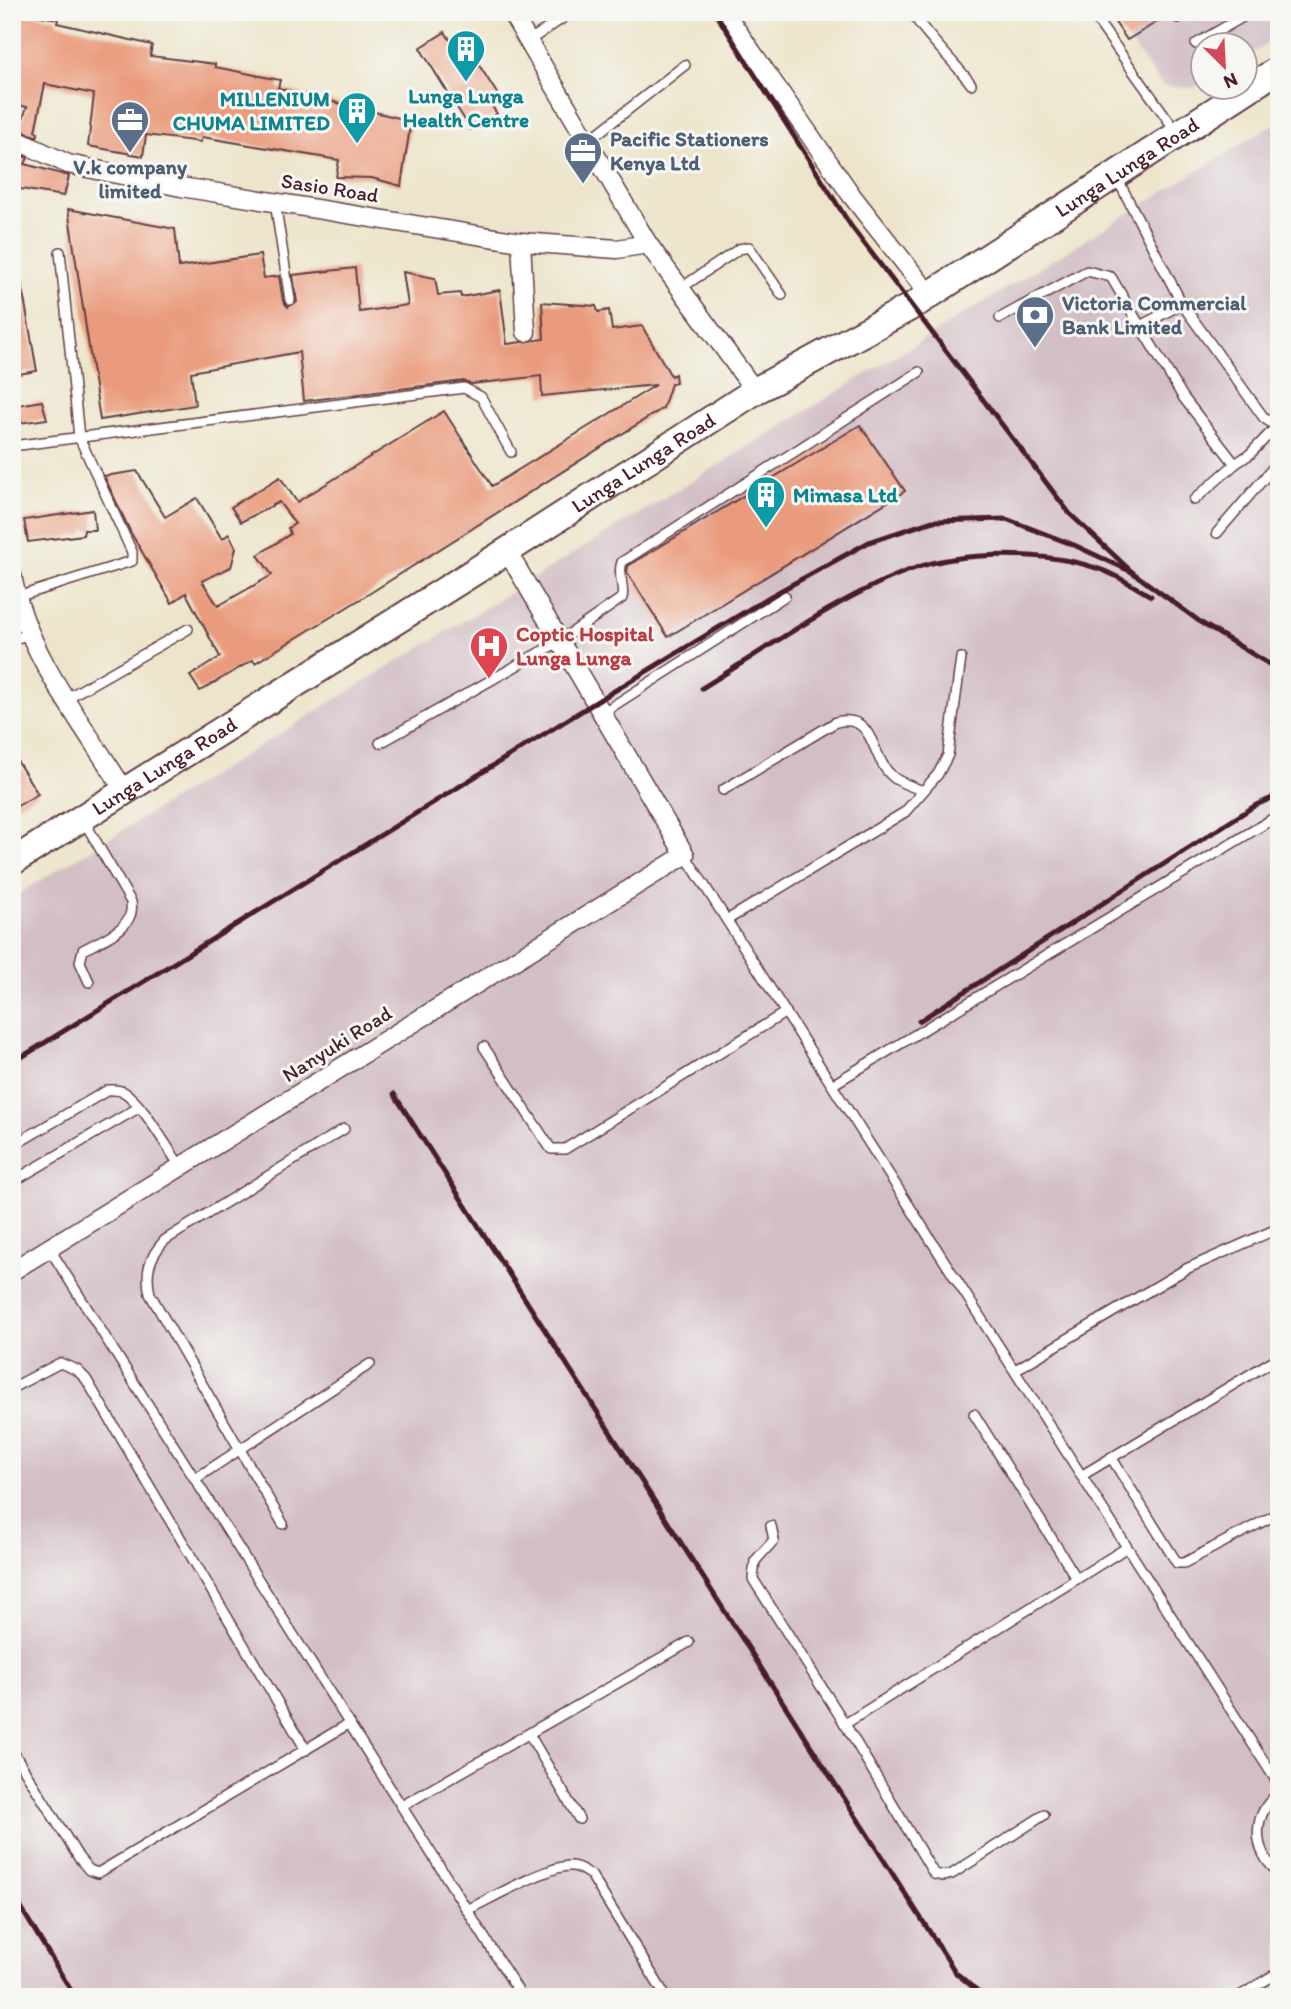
<svg xmlns="http://www.w3.org/2000/svg" width="1291" height="2009" viewBox="0 0 1291 2009" font-family="Itim,sans-serif">
<rect width="100%" height="100%" fill="#f6f6f2"/>
<filter id="ink" filterUnits="userSpaceOnUse"><feTurbulence type="fractalNoise" baseFrequency=".0143" numOctaves="2"/><feDisplacementMap in="SourceGraphic" scale="14" xChannelSelector="R" yChannelSelector="G"/><feConvolveMatrix kernelMatrix="1 2 1 2 8 2 1 2 1" color-interpolation-filters="sRGB"/></filter>
<filter id="wash" filterUnits="userSpaceOnUse"><feTurbulence type="fractalNoise" baseFrequency=".00686" numOctaves="4" result="noise"/><feDisplacementMap in="SourceGraphic" scale="28" xChannelSelector="R" yChannelSelector="G"/><feGaussianBlur stdDeviation="1.57" result="paint"/><feColorMatrix in="noise" values="0 0 0 0 0 0 0 0 0 0 0 0 0 0 0 0 0 1.4 0 .05"/><feComposite in="paint" operator="in"/></filter>
<g filter="url(#wash)">
<rect width="100%" height="100%" fill="#ede5cb"/>
<g fill="#d2bec5">
<path d="M 1109,12 L 1279,12 L 1279,36 L 1246,57 L 1246,46 L 1204,46 L 1203,83 L 1195,88 L 1162,86 Z"/>
<path d="M 1279,121 L 1279,1997 L 12,1997 L 12,898 Z"/>
</g>
<g id="blocks">
<g fill="#ea9b7d">
<path d="M 18,12 L 58,19 L 57,23 L 152,45 L 150,56 L 215,64 L 215,67 L 280,80 L 278,88 L 411,121 L 401,186 L 372,178 L 336,177 L 339,160 L 202,137 L 201,142 L 146,135 L 143,156 L 88,146 L 94,94 L 45,84 L 35,131 L 38,133 L 37,137 L 19,129 L 27,107 L 12,104 L 12,41 Z"/>
<path d="M 1108,12 L 1174,12 L 1127,40 Z"/>
<path d="M 445,32 L 470,71 L 479,65 L 498,95 L 488,100 L 497,114 L 471,130 L 420,48 Z"/>
<path d="M 12,151 L 28,158 L 25,164 L 69,176 L 64,196 L 21,189 L 12,195 Z"/>
<path d="M 68,209 L 175,229 L 179,267 L 260,255 L 264,278 L 279,276 L 283,301 L 288,307 L 297,302 L 293,275 L 355,268 L 359,312 L 408,305 L 403,272 L 435,278 L 438,295 L 460,293 L 461,297 L 500,290 L 507,344 L 544,339 L 542,302 L 596,306 L 598,312 L 609,310 L 612,330 L 642,326 L 671,376 L 675,374 L 676,383 L 671,384 L 663,408 L 364,597 L 255,663 L 253,660 L 200,691 L 190,676 L 220,657 L 186,593 L 172,603 L 131,533 L 104,476 L 137,471 L 165,517 L 197,498 L 222,539 L 229,534 L 236,548 L 231,567 L 202,581 L 218,606 L 272,575 L 258,555 L 290,534 L 288,528 L 295,524 L 279,502 L 241,522 L 231,507 L 280,477 L 297,502 L 444,411 L 492,486 L 656,385 L 542,396 L 541,376 L 472,384 L 463,381 L 304,401 L 299,352 L 191,372 L 195,405 L 100,420 Z"/>
<path d="M 19,270 L 37,371 L 12,375 L 12,271 Z"/>
<path d="M 42,401 L 47,419 L 12,424 L 12,406 Z"/>
<path d="M 860,425 L 905,491 L 668,637 L 627,572 L 628,566 Z"/>
<path d="M 93,510 L 95,530 L 84,530 L 83,535 L 28,542 L 24,520 Z"/>
<path d="M 12,753 L 38,794 L 12,809 Z"/>
</g>
</g>
</g>
<g filter="url(#ink)">
<use href="#blocks" fill-opacity="0" stroke="#623d43" stroke-width="2"/>
<g fill="none" stroke-linecap="round" stroke-linejoin="round">
<g stroke="#623d43" stroke-width="12">
<g id="service">
<path d="M 913,12 C 915,24 959,67 971,84"/>
<path d="M 1091,12 L 1176,131"/>
<path d="M 1178,18 L 1187,12"/>
<path d="M 527,42 L 572,12"/>
<path d="M 1196,44 L 1251,12"/>
<path d="M 588,141 L 685,65"/>
<path d="M 1117,178 L 1182,304 L 1264,418 L 1279,428"/>
<path d="M 275,202 L 290,300"/>
<path d="M 681,288 L 739,249 L 749,247 L 782,295"/>
<path d="M 1000,318 L 1087,271 L 1111,277 L 1140,326 L 1182,304"/>
<path d="M 1140,326 L 1183,397 L 1235,464 L 1250,454 L 1276,427"/>
<path d="M 12,446 L 464,388 L 481,397 L 511,452"/>
<path d="M 1194,500 L 1235,464"/>
<path d="M 1217,533 L 1279,461"/>
<path d="M 17,597 L 132,561 L 132,552 L 79,437 L 60,252"/>
<path d="M 12,640 L 29,634"/>
<path d="M 67,698 L 188,629"/>
<path d="M 602,713 L 785,596"/>
<path d="M 380,743 L 560,641 L 622,598 C 625,586 617,575 622,562 L 919,372"/>
<path d="M 723,790 L 836,722 C 877,713 869,757 893,777 C 900,783 914,787 923,791"/>
<path d="M 84,821 L 131,902 C 136,928 103,939 83,950 L 80,962 L 89,982"/>
<path d="M 685,855 L 1279,1785"/>
<path d="M 727,920 L 905,812 L 938,774 L 948,755 L 961,658"/>
<path d="M 484,1047 L 551,1149 L 565,1149 L 786,1012"/>
<path d="M 832,1085 L 1279,815"/>
<path d="M 12,1146 L 108,1090 C 114,1090 118,1089 124,1092 C 144,1105 166,1147 181,1167"/>
<path d="M 12,1182 L 138,1108"/>
<path d="M 49,1248 L 522,1997"/>
<path d="M 1015,1370 L 1186,1269 L 1279,1228"/>
<path d="M 12,1388 L 60,1363 L 77,1370 L 86,1379 L 306,1750"/>
<path d="M 974,1414 L 1077,1579"/>
<path d="M 1111,1457 L 1177,1563 L 1184,1563 L 1279,1513"/>
<path d="M 1081,1476 L 1279,1357"/>
<path d="M 195,1479 L 370,1364"/>
<path d="M 283,1524 L 150,1294 C 145,1272 149,1257 165,1240 L 344,1129"/>
<path d="M 771,1526 L 774,1540 L 755,1561 L 753,1579 L 845,1724 L 1126,1548"/>
<path d="M 845,1724 L 934,1874 L 944,1876 L 952,1874 L 1044,1815"/>
<path d="M 529,1734 L 579,1819"/>
<path d="M 12,1750 L 79,1858 L 89,1870 L 98,1873 L 350,1723"/>
<path d="M 1279,1793 C 1251,1815 1252,1851 1279,1873"/>
<path d="M 402,1806 L 689,1642"/>
<path d="M 467,1910 C 488,1900 552,1864 571,1866 C 579,1866 584,1871 591,1875 L 666,1997"/>
<path d="M 1238,1997 L 1279,1972"/>
</g>
</g>
<g stroke="#623d43" stroke-width="21">
<g id="minor">
<path d="M 511,12 L 648,244 L 755,391"/>
<path d="M 724,12 L 852,196 L 929,294"/>
<path d="M 12,138 L 68,164 L 181,187 L 521,242 L 617,249 L 648,244"/>
<path d="M 521,242 L 526,332"/>
<path d="M 12,575 C 25,652 85,727 126,793"/>
<path d="M 12,1271 L 685,855 L 507,551"/>
</g>
</g>
<g stroke="#623d43" stroke-width="30">
<g id="secondary">
<path id="s1" d="M 12,862 L 507,551 L 755,391 L 914,305 L 1279,69"/>
</g>
</g>
<use href="#service" stroke="#fff" stroke-width="9"/>
<use href="#minor" stroke="#fff" stroke-width="18"/>
<use href="#secondary" stroke="#fff" stroke-width="26"/>
<g stroke="#4a1f2b" stroke-width="5">
<path d="M 715,12 L 851,226 L 1070,514 L 1132,572 L 1203,624 L 1279,670"/>
<path d="M 702,688 C 766,649 840,596 910,570 C 961,550 1048,551 1099,569 C 1117,575 1135,587 1151,596"/>
<path d="M 919,1021 L 1256,805 L 1279,795"/>
<path d="M 12,1063 L 596,702 L 771,596 L 869,542 L 933,521 L 1006,519 L 1074,545 L 1132,572"/>
<path d="M 394,1094 L 956,1973 L 985,1997"/>
<path d="M 12,1893 L 75,1997"/>
</g>
</g>
</g>
<defs>
<g id="building-pin" transform="scale(2.0125)"><path d="M0 17L-7.5 6A9.5 9.5 0 1 1 7.5 6Z" fill="#0f9aa8" stroke="#f6f6f2"/><path d="M-4-6H4V6H1V3H-1V6H-4ZM-2.5-4.3h1.7v1.8h-1.7ZM.8-4.3h1.7v1.8H.8ZM-2.5-1h1.7V.8h-1.7ZM.8-1h1.7V.8H.8Z" fill="#fff"/></g>
<g id="office-pin" transform="scale(2.0125)"><path d="M0 17L-7.5 6A9.5 9.5 0 1 1 7.5 6Z" fill="#5c6f8a" stroke="#f6f6f2"/><path d="M-6-3h4V-5.5h4V-3h4V5H-6ZM-1-4.5V-3h2v-1.5ZM-6 0V1H6V0Z" fill="#fff"/></g>
<g id="bank-pin" transform="scale(2.0125)"><path d="M0 17L-7.5 6A9.5 9.5 0 1 1 7.5 6Z" fill="#5c6f8a" stroke="#f6f6f2"/><path d="M-6-4H6V4H-6ZM0-2.3a2.3 2.3 0 1 0 0 4.6a2.3 2.3 0 1 0 0-4.6Z" fill="#fff"/></g>
<g id="hospital-pin" transform="scale(2.0125)"><path d="M0 17L-7.5 6A9.5 9.5 0 1 1 7.5 6Z" fill="#e0444e" stroke="#f6f6f2"/><path d="M-5-5h3v3.5h4V-5h3V5h-3V1.5h-4V5h-3Z" fill="#fff"/></g>
</defs>
<g fill-rule="evenodd">
<use href="#building-pin" x="466" y="49"/>
<use href="#building-pin" x="357" y="111"/>
<use href="#office-pin" x="130" y="120"/>
<use href="#office-pin" x="583" y="151"/>
<use href="#bank-pin" x="1035" y="315"/>
<use href="#building-pin" x="766" y="495"/>
<use href="#hospital-pin" x="489" y="646"/>
</g>
<g text-anchor="middle" stroke-width="6" stroke-linejoin="round" paint-order="stroke">
<g font-size="21" font-weight="bold" fill="#0d838f" stroke="#f6f6f2">
<text x="466" y="103">Lunga Lunga<tspan x="466" dy="24">Health Centre</tspan></text>
<text x="330" y="106" text-anchor="end">MILLENIUM<tspan x="330" dy="24">CHUMA LIMITED</tspan></text>
<text x="793" y="502" text-anchor="start">Mimasa Ltd</text>
</g>
<g font-size="21" font-weight="bold" fill="#4e5e75" stroke="#f6f6f2" text-anchor="start">
<text x="610" y="146">Pacific Stationers<tspan x="610" dy="24">Kenya Ltd</tspan></text>
<text x="130" y="174" text-anchor="middle">V.k company<tspan x="130" dy="24">limited</tspan></text>
<text x="1062" y="310">Victoria Commercial<tspan x="1062" dy="24">Bank Limited</tspan></text>
</g>
<g font-size="21" fill="#4a1f2b" stroke="#f6f6f2">
<text dy="7" stroke="none"><textPath href="#s1" startOffset="1314">Lunga Lunga Road</textPath></text>
<text transform="translate(330 188) rotate(9)" y="7">Sasio Road</text>
<text dy="7" stroke="none"><textPath href="#s1" startOffset="747">Lunga Lunga Road</textPath></text>
<text dy="7" stroke="none"><textPath href="#s1" startOffset="180">Lunga Lunga Road</textPath></text>
<text transform="translate(337 1044) rotate(-32)" y="7">Nanyuki Road</text>
</g>
<g font-size="21" font-weight="bold" fill="#be3a42" stroke="#f6f6f2" text-anchor="start">
<text x="516" y="641">Coptic Hospital<tspan x="516" dy="24">Lunga Lunga</tspan></text>
</g>
</g>
<rect width="1291" height="2009" fill="none" stroke="#f6f6f2" stroke-width="42"/>
<g transform="translate(1224 66) rotate(156)"><circle r="33" fill="#f6f6f2" stroke="#b1a0a2" stroke-width="2"/>
<path d="M0-5L12 26L0 18L-12 26Z" fill="#d1495b"/>
<text y="-10" font-size="19" font-weight="bold" text-anchor="middle" fill="#4a1f2b">N</text>
</g>
</svg>
